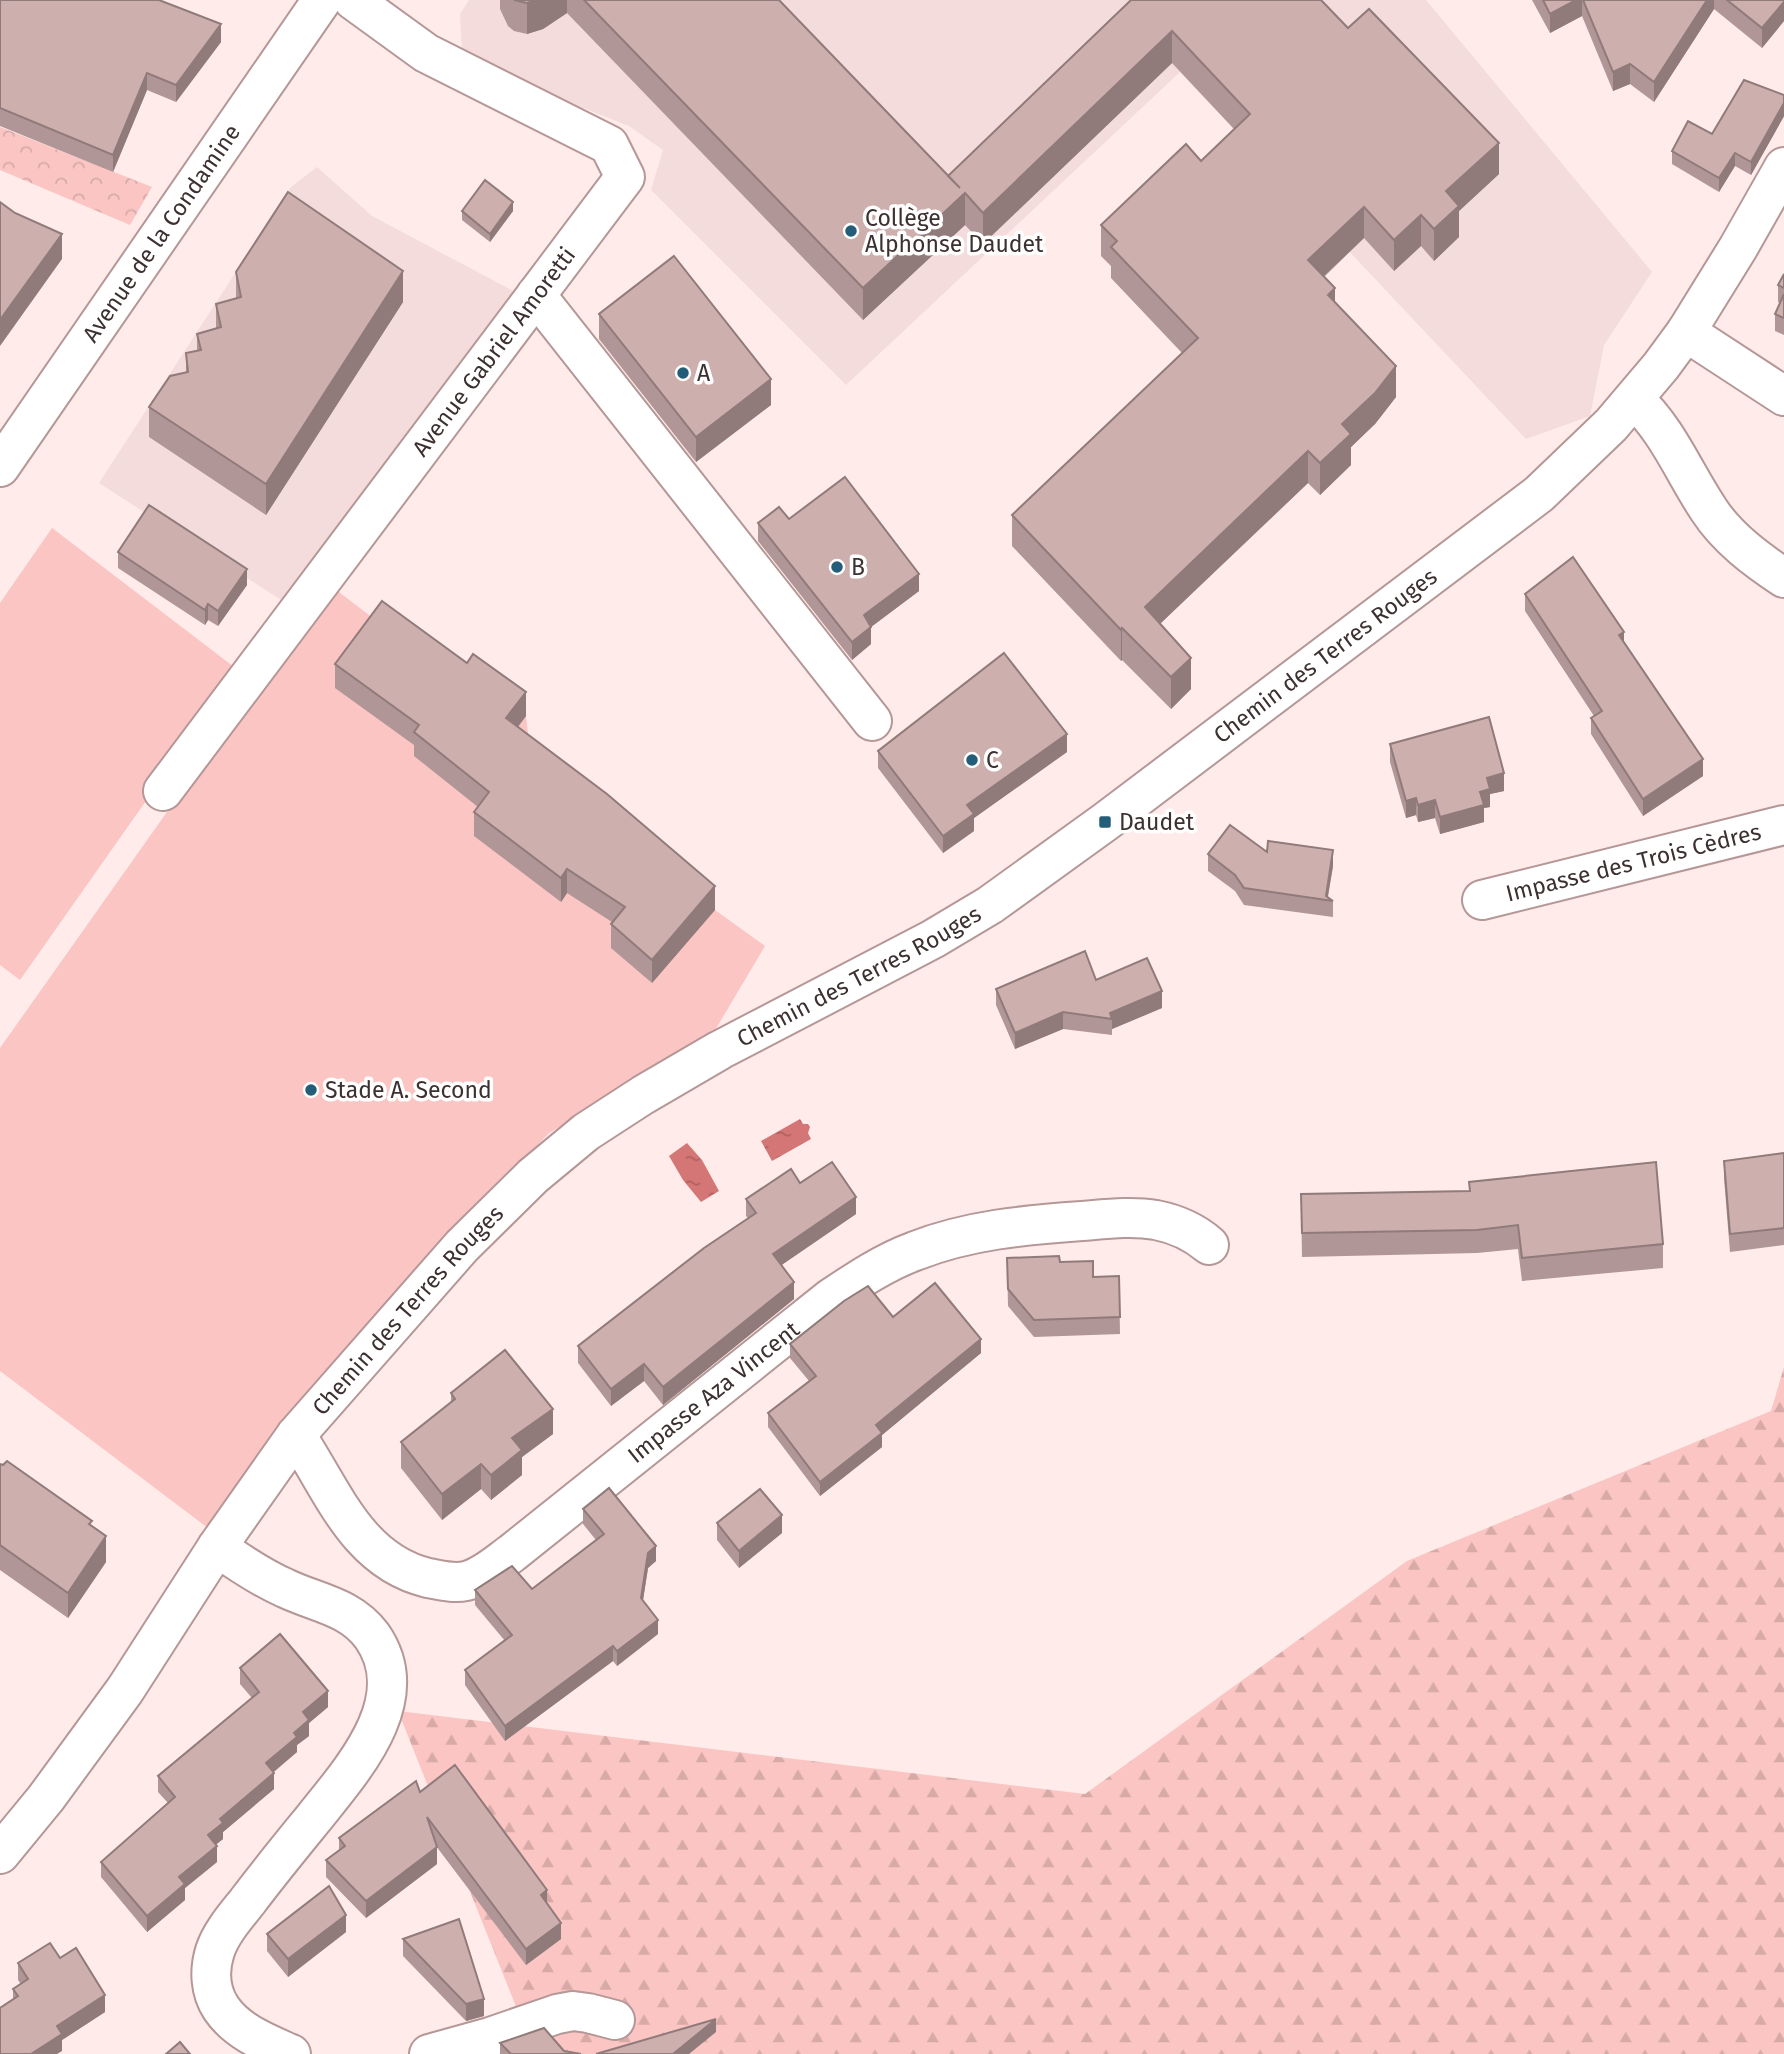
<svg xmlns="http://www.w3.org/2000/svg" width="1784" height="2054" viewBox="0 0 1784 2054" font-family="'Fira Sans',sans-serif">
<defs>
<pattern id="forest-firs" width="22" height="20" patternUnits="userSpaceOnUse" patternTransform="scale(1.75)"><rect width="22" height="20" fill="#fac5c3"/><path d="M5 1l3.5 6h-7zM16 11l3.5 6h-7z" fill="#d7aaa8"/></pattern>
<pattern id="park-crowns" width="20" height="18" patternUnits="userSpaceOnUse" patternTransform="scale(1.75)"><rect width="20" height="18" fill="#fac5c3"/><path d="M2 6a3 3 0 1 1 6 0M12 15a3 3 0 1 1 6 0" fill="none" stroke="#d7aaa8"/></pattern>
<pattern id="water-ripples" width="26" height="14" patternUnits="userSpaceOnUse" patternTransform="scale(1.75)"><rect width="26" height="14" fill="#d47675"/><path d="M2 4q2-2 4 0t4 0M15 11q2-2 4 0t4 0" fill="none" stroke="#ad6160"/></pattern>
</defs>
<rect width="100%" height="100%" fill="#ffebea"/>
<g fill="#f3dcdb">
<path d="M 469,0 L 1426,0 L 1652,272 L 1604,345 L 1590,416 L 1526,439 L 1180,72 L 846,385 L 651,190 L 663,150 L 629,126 L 489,71 L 462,50 L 460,14 Z"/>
<path d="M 317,167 L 372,216 L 515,292 L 289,605 L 99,483 L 291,187 Z"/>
</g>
<g fill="#fac5c3">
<path d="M 52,528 L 238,670 L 20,980 L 0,965 L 0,603 Z"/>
<path d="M 331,586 L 382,625 L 473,678 L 526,716 L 531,761 L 715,910 L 765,946 L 711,1037 L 549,1133 L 312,1385 L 208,1528 L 0,1371 L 0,1048 L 242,706 Z"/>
</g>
<path fill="url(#forest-firs)" d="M 1784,1367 L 1784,2054 L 535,2054 L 398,1711 L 1085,1794 L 1407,1561 L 1771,1411 Z"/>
<path fill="url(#park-crowns)" d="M 0,127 L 152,187 L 130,225 L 0,170 Z"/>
<g fill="url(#water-ripples)">
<path d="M 800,1119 L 803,1124 L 808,1124 L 810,1127 L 808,1133 L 811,1139 L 772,1161 L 761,1141 Z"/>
<path d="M 687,1143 L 702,1160 L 719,1191 L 701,1202 L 683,1180 L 669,1156 Z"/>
</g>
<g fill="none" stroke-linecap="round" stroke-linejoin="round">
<g stroke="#b49796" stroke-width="42">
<g id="street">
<path d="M 536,295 L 872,721"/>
<path d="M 1686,332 L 1784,396"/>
<path d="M 1634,399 C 1668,430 1684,473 1709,510 C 1727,538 1757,560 1784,578"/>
<path id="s1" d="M 0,467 L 322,0"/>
<path id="s2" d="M 163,791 L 625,177 L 609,145 L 426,53 L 353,0"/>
<path id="s3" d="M 1482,900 L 1784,825"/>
<path id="s4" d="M 296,1435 C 333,1491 357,1561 428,1578 C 440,1580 453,1584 466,1581 C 483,1577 498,1563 512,1553 L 831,1298 C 858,1280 885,1262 915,1251 C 968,1230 1025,1225 1082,1221 C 1107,1219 1132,1216 1156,1220 C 1176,1224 1194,1232 1209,1245"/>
<path d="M 217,1547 C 238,1562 260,1577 285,1588 C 316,1603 350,1606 372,1636 C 417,1700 351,1771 313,1819 C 291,1846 268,1874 247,1902 C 235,1917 221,1933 215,1951 C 209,1970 210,1991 221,2008 C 237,2032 266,2043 291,2054"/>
<path d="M 429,2054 L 490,2037 L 557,2014 L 573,2011 L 588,2013 L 615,2020"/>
</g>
</g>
<g stroke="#b49796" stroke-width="42">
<g id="secondary">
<path id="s5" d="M 0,1854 L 46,1798 L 125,1690 L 217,1547 L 296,1435 L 462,1246 L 533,1176 L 586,1132 L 643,1095 L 720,1050 L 933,939 L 990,905 L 1105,822 L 1539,494 L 1611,425 L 1661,366 L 1686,332 L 1738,248 L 1784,167"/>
</g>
</g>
<use href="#street" stroke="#fff" stroke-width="38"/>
<use href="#secondary" stroke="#fff" stroke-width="38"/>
</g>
<g fill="#b09696">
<path d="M 0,0 L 221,42 L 176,102 L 147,90 L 113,172 L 0,126 Z"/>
<path d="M 500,0 L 779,0 L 948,176 L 1131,0 L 1348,28 L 1499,174 L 1459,211 L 1459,237 L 1434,261 L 1421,246 L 1394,271 L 1364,238 L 1324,277 L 1335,302 L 1396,397 L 1375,424 L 1351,447 L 1351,465 L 1320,495 L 1308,483 L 1160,624 L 1191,689 L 1171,709 L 1122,660 L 1121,661 L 1012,546 L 1012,515 L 1182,353 L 1111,278 L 1111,266 L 1101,256 L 1101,225 L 1201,161 L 1234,129 L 1172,63 L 983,244 L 965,225 L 863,320 L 567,13 L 543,29 L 527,34 L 514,31 L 508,26 L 500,9 Z"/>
<path d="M 1532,0 L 1784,0 L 1784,21 L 1762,48 L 1714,9 L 1654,102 L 1630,84 L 1613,91 L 1582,16 L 1550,33 Z"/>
<path d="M 1784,95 L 1784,116 L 1751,175 L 1735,166 L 1719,192 L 1672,164 L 1672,151 L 1712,134 Z"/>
<path d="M 462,211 L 513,211 L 490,242 L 462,220 Z"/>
<path d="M 236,272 L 403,302 L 266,515 L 149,437 L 149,407 L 186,372 L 186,353 L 197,351 L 197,334 L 216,329 L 216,304 L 236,298 Z"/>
<path d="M 1784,274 L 1784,335 L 1775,331 L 1775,314 L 1780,303 L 1778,302 L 1778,285 Z"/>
<path d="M 599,314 L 771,405 L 696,462 L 599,339 Z"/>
<path d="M 789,519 L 919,591 L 871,627 L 871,644 L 852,660 L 758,541 L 758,523 Z"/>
<path d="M 118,552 L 247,585 L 218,626 L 208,620 L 205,625 L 118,568 Z"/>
<path d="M 1525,594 L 1624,642 L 1703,776 L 1643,816 L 1591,734 L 1591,718 L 1594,716 L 1525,611 Z"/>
<path d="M 335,664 L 526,716 L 518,727 L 715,910 L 652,983 L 611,948 L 611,924 L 612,922 L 567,893 L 561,902 L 474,836 L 474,812 L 478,807 L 414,756 L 414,745 L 335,688 Z"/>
<path d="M 1390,744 L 1504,791 L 1490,794 L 1490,807 L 1484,808 L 1484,822 L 1440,834 L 1435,818 L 1418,822 L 1416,815 L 1406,818 L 1390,762 Z"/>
<path d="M 878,751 L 1067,752 L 974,818 L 974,831 L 943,853 L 878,768 Z"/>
<path d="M 1267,852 L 1333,866 L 1328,897 L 1333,901 L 1333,917 L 1244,905 L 1235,891 L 1208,871 L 1208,854 Z"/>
<path d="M 1096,980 L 1162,1008 L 1112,1029 L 1112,1035 L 1063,1029 L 1015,1049 L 996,1005 L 996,989 Z"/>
<path d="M 1784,1153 L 1784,1245 L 1730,1252 L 1724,1178 L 1724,1161 Z"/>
<path d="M 1469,1182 L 1663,1244 L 1663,1268 L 1522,1281 L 1518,1249 L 1477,1253 L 1302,1257 L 1301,1194 L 1469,1191 Z"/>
<path d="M 800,1183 L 856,1214 L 781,1265 L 794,1299 L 663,1405 L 644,1381 L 611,1406 L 578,1363 L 578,1346 L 748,1218 L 746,1216 L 746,1199 Z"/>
<path d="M 1007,1258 L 1060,1262 L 1093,1277 L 1119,1276 L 1120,1334 L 1034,1337 L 1008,1306 Z"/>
<path d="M 893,1317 L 981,1353 L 882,1435 L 882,1447 L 820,1496 L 768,1427 L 768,1413 L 809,1381 L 790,1358 L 790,1344 Z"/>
<path d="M 451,1393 L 553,1434 L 522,1457 L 522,1475 L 491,1500 L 481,1489 L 442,1520 L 401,1468 L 401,1442 L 451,1403 Z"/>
<path d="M 0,1464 L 92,1527 L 106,1562 L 68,1618 L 0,1570 Z"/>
<path d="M 583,1509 L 656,1561 L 648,1568 L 643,1600 L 658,1634 L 617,1666 L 613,1661 L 505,1741 L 465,1685 L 465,1670 L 505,1641 L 475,1605 L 475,1590 L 532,1589 L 596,1540 L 583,1524 Z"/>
<path d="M 717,1523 L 782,1533 L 739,1568 L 717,1540 Z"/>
<path d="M 240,1668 L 328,1707 L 309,1723 L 309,1736 L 297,1745 L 297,1752 L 274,1772 L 274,1789 L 223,1832 L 223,1839 L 215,1845 L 217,1862 L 185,1888 L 185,1900 L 147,1932 L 101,1877 L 101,1862 L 168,1803 L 158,1792 L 158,1776 L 252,1698 L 240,1684 Z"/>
<path d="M 420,1792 L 547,1904 L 561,1939 L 526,1965 L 436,1846 L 437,1864 L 366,1918 L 326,1877 L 326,1860 L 339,1851 L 339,1838 Z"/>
<path d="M 346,1932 L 288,1977 L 267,1951 L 267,1934 Z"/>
<path d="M 403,1939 L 484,2016 L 466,2021 L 403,1956 Z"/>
<path d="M 60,1958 L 105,2012 L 62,2040 L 62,2051 L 13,2000 L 13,1989 L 21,1984 L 18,1980 L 18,1963 Z"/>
<path d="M 500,2043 L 564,2051 L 581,2054 L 500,2054 Z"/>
</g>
<g fill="#907a7a">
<path d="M 536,0 L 567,0 L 567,13 L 543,29 L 527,34 L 527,3 Z"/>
<path d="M 1576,0 L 1582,0 L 1582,16 L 1550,33 L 1550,14 Z"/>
<path d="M 1707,0 L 1714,0 L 1714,9 L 1654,102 L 1654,82 Z"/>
<path d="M 1784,2 L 1784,21 L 1762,48 L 1762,28 Z"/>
<path d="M 221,24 L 221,42 L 176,102 L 176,85 Z"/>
<path d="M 1172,31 L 1172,63 L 983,244 L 983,213 Z"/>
<path d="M 1630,64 L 1630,84 L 1613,91 L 1613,72 Z"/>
<path d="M 147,73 L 147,90 L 113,172 L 113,155 Z"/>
<path d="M 1784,103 L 1784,116 L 1751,175 L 1751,162 Z"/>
<path d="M 1499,143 L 1499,174 L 1459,211 L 1459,237 L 1434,261 L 1434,229 L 1446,191 Z"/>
<path d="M 1735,153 L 1735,166 L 1719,192 L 1719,178 Z"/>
<path d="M 965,193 L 965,225 L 863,320 L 863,288 Z"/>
<path d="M 513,202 L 513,211 L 490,242 L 490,234 Z"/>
<path d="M 1364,207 L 1364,238 L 1308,291 L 1308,260 Z"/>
<path d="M 1421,215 L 1421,246 L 1394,271 L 1394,240 Z"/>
<path d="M 62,234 L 62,259 L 0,346 L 0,320 Z"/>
<path d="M 403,271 L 403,302 L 266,515 L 266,484 Z"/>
<path d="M 1335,288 L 1335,320 L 1328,295 Z"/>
<path d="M 1396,366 L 1396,397 L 1375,424 L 1351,447 L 1351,465 L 1320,495 L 1320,463 L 1342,424 Z"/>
<path d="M 771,379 L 771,405 L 696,462 L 696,437 Z"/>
<path d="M 1308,451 L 1308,483 L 1145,638 L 1145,607 Z"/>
<path d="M 247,569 L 247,585 L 218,626 L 218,611 Z"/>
<path d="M 919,574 L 919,591 L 871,627 L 871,644 L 852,660 L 852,642 L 864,615 Z"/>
<path d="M 208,604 L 208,620 L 205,625 L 205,610 Z"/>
<path d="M 1122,628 L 1122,660 L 1121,661 L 1121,630 Z"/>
<path d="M 1624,632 L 1624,648 L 1619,635 Z"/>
<path d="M 1191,658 L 1191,689 L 1171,709 L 1171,677 Z"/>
<path d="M 526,692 L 526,716 L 506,742 L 506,718 Z"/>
<path d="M 1067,734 L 1067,752 L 974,818 L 974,831 L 943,853 L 943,836 L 967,805 Z"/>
<path d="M 1703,759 L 1703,776 L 1643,816 L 1643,799 Z"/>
<path d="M 1504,773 L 1504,791 L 1490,794 L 1490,807 L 1484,808 L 1484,822 L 1440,834 L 1440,817 L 1487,778 Z"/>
<path d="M 1416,798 L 1416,815 L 1406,818 L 1406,801 Z"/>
<path d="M 1435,800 L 1435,818 L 1418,822 L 1418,805 Z"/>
<path d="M 1333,850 L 1333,866 L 1327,900 L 1326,896 Z"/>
<path d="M 567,869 L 567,893 L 561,902 L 561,878 Z"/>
<path d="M 715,886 L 715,910 L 652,983 L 652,960 Z"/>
<path d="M 1162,991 L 1162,1008 L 1112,1029 L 1112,1019 L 1110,1013 Z"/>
<path d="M 1063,1012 L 1063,1029 L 1015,1049 L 1015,1033 Z"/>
<path d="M 856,1197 L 856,1214 L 773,1271 L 773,1254 Z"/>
<path d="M 794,1282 L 794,1299 L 663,1405 L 663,1387 Z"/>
<path d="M 981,1339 L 981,1353 L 882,1435 L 882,1447 L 820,1496 L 820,1482 L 876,1425 Z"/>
<path d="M 644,1364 L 644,1381 L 611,1406 L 611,1389 Z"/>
<path d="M 553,1409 L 553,1434 L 522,1457 L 522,1475 L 491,1500 L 491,1475 L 512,1438 Z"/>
<path d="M 481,1464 L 481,1489 L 442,1520 L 442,1494 Z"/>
<path d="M 782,1515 L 782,1533 L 739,1568 L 739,1551 Z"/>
<path d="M 106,1536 L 106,1562 L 68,1618 L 68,1593 Z"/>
<path d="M 656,1546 L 656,1561 L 648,1568 L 641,1613 L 641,1598 L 648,1553 Z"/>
<path d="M 658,1620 L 658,1634 L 617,1666 L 617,1651 Z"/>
<path d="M 613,1646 L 613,1661 L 505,1741 L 505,1726 Z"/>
<path d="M 328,1691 L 328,1707 L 309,1723 L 309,1736 L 297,1745 L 297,1752 L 266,1778 L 266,1763 L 294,1733 L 303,1712 Z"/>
<path d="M 274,1773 L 274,1789 L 223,1832 L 223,1839 L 208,1851 L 208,1835 L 220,1819 Z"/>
<path d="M 217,1846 L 217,1862 L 185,1888 L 185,1900 L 147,1932 L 147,1916 L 179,1877 Z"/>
<path d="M 437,1847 L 437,1864 L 366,1918 L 366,1901 Z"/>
<path d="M 547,1890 L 547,1907 L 541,1895 Z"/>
<path d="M 346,1915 L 346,1932 L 288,1977 L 288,1959 Z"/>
<path d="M 561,1923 L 561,1939 L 526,1965 L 526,1949 Z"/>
<path d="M 105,1995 L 105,2012 L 62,2040 L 62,2051 L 57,2054 L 31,2054 L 57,2026 Z"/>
<path d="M 484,1999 L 484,2016 L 466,2021 L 466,2004 Z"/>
<path d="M 716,2019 L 716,2032 L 689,2054 L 673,2054 Z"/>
</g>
<g fill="#cdafae" stroke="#907a7a" stroke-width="2">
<path d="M 0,0 L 159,0 L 221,24 L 176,85 L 147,73 L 113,155 L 0,108 Z"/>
<path d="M 514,0 L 536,0 L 527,3 Z"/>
<path d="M 584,0 L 779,0 L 960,188 L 948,176 L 1131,0 L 1321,0 L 1348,28 L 1369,9 L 1499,143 L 1446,191 L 1459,206 L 1434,229 L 1421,215 L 1394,240 L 1364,207 L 1308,260 L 1335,288 L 1328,295 L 1396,366 L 1375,393 L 1342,424 L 1351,434 L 1320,463 L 1308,451 L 1145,607 L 1191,658 L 1171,677 L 1122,628 L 1121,630 L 1012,515 L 1198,338 L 1111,247 L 1117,241 L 1101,225 L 1186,144 L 1201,161 L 1250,114 L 1172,31 L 983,213 L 965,193 L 863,288 Z"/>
<path d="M 1543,0 L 1576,0 L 1550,14 Z"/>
<path d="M 1583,0 L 1707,0 L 1654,82 L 1630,64 L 1613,72 Z"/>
<path d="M 1727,0 L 1784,0 L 1784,2 L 1762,28 Z"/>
<path d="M 1744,80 L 1784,95 L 1784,103 L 1751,162 L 1735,153 L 1719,178 L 1672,151 L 1688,121 L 1712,134 Z"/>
<path d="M 485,180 L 513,202 L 490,234 L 462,211 Z"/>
<path d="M 288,192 L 403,271 L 266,484 L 149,407 L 170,376 L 188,372 L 186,353 L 201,350 L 197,334 L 221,327 L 216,304 L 241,297 L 236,272 Z"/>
<path d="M 0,202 L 15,213 L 62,234 L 0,320 Z"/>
<path d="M 674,256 L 771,379 L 696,437 L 599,314 Z"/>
<path d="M 1784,274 L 1784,288 L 1778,285 Z"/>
<path d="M 1784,294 L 1784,318 L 1775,314 Z"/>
<path d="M 845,477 L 919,574 L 864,615 L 871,627 L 852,642 L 758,523 L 779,507 L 789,519 Z"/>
<path d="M 149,505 L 247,569 L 218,611 L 208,604 L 205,610 L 118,552 Z"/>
<path d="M 1573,557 L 1624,632 L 1619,635 L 1703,759 L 1643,799 L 1591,718 L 1602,711 L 1525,594 Z"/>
<path d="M 382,601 L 467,663 L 473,654 L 526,692 L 506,718 L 607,794 L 715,886 L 652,960 L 611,924 L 625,907 L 567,869 L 561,878 L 474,812 L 489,792 L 414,732 L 419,725 L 335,664 Z"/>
<path d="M 1004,653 L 1067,734 L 967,805 L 974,814 L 943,836 L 878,751 Z"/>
<path d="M 1489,717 L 1504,773 L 1487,778 L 1490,789 L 1480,792 L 1484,805 L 1440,817 L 1435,800 L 1418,805 L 1416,798 L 1406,801 L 1390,744 Z"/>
<path d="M 1230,825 L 1267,852 L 1268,841 L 1333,850 L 1326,896 L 1333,901 L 1244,888 L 1235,875 L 1208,854 Z"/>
<path d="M 1085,951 L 1096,980 L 1147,958 L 1162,991 L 1110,1013 L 1112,1019 L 1063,1012 L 1015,1033 L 996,989 Z"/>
<path d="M 1784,1153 L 1784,1228 L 1730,1234 L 1724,1161 Z"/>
<path d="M 832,1162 L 856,1197 L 773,1254 L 794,1282 L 663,1387 L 644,1364 L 611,1389 L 578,1346 L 704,1248 L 756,1213 L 746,1199 L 791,1169 L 800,1183 Z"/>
<path d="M 1656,1162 L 1663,1244 L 1522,1258 L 1518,1225 L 1477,1230 L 1302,1233 L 1301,1194 L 1470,1191 L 1469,1182 Z"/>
<path d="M 1059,1256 L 1060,1262 L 1093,1261 L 1093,1277 L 1119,1276 L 1120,1317 L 1034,1320 L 1008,1289 L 1007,1258 Z"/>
<path d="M 935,1283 L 981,1339 L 876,1425 L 882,1433 L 820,1482 L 768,1413 L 816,1376 L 790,1344 L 844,1301 L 868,1286 L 893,1317 Z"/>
<path d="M 505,1350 L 553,1409 L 512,1438 L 522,1450 L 491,1475 L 481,1464 L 442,1494 L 401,1442 L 455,1399 L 451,1393 Z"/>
<path d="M 7,1461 L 92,1521 L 89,1524 L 106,1536 L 68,1593 L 0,1545 L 0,1464 L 3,1465 Z"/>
<path d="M 609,1488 L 656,1546 L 648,1553 L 641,1598 L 658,1620 L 617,1651 L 613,1646 L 505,1726 L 465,1670 L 512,1635 L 475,1590 L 512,1566 L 532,1589 L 604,1534 L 583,1509 Z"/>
<path d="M 760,1489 L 782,1515 L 739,1551 L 717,1523 Z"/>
<path d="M 280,1634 L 328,1691 L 303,1712 L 309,1720 L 294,1733 L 297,1737 L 266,1763 L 274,1773 L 220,1819 L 223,1823 L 208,1835 L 217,1846 L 179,1877 L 185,1884 L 147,1916 L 101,1862 L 175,1797 L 158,1776 L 259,1692 L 240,1668 Z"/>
<path d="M 455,1765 L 547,1890 L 541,1895 L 561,1923 L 526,1949 L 427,1817 L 437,1847 L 366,1901 L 326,1860 L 345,1846 L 339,1838 L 416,1781 L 420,1792 Z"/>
<path d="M 329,1886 L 346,1915 L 288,1959 L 267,1934 Z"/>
<path d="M 459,1919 L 484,1999 L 466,2004 L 403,1939 Z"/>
<path d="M 50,1943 L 60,1958 L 76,1948 L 105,1995 L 57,2026 L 62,2034 L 31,2054 L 0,2054 L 0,2008 L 18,1996 L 13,1989 L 28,1979 L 18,1963 Z"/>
<path d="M 716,2019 L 673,2054 L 596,2054 Z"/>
<path d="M 544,2028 L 564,2051 L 581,2054 L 511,2054 L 500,2043 Z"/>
<path d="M 180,2042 L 190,2054 L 166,2054 Z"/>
</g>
<g fill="#245d77" stroke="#fefefe" stroke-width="2.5">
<circle cx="851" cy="231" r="7"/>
<circle cx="683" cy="373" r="7"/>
<circle cx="837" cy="567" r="7"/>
<circle cx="972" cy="760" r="7"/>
<rect x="1098" y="815" width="14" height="14" rx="3.5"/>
<circle cx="311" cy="1090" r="7"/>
</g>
<g text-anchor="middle" stroke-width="7" stroke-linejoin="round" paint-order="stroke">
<g font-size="23" fill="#3c3030" stroke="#fefefe" text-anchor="start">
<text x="865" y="226">Collège<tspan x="865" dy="26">Alphonse Daudet</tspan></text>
<text x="697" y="381">A</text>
<text x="851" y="575">B</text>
<text x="986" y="768">C</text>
<text x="1119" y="830">Daudet</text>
<text x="325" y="1098">Stade A. Second</text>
</g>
<g font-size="23" fill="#3c3030" stroke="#fefefe">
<text dy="8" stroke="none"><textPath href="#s1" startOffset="284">Avenue de la Condamine</textPath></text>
<text dy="8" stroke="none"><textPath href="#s2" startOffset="550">Avenue Gabriel Amoretti</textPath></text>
<text dy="8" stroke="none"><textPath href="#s5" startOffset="1815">Chemin des Terres Rouges</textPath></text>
<text dy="8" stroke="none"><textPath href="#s3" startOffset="156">Impasse des Trois Cèdres</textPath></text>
<text dy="8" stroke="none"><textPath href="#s5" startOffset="1248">Chemin des Terres Rouges</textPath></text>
<text dy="8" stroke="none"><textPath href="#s5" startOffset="681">Chemin des Terres Rouges</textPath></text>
<text dy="8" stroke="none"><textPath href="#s4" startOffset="551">Impasse Aza Vincent</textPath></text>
</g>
</g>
</svg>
